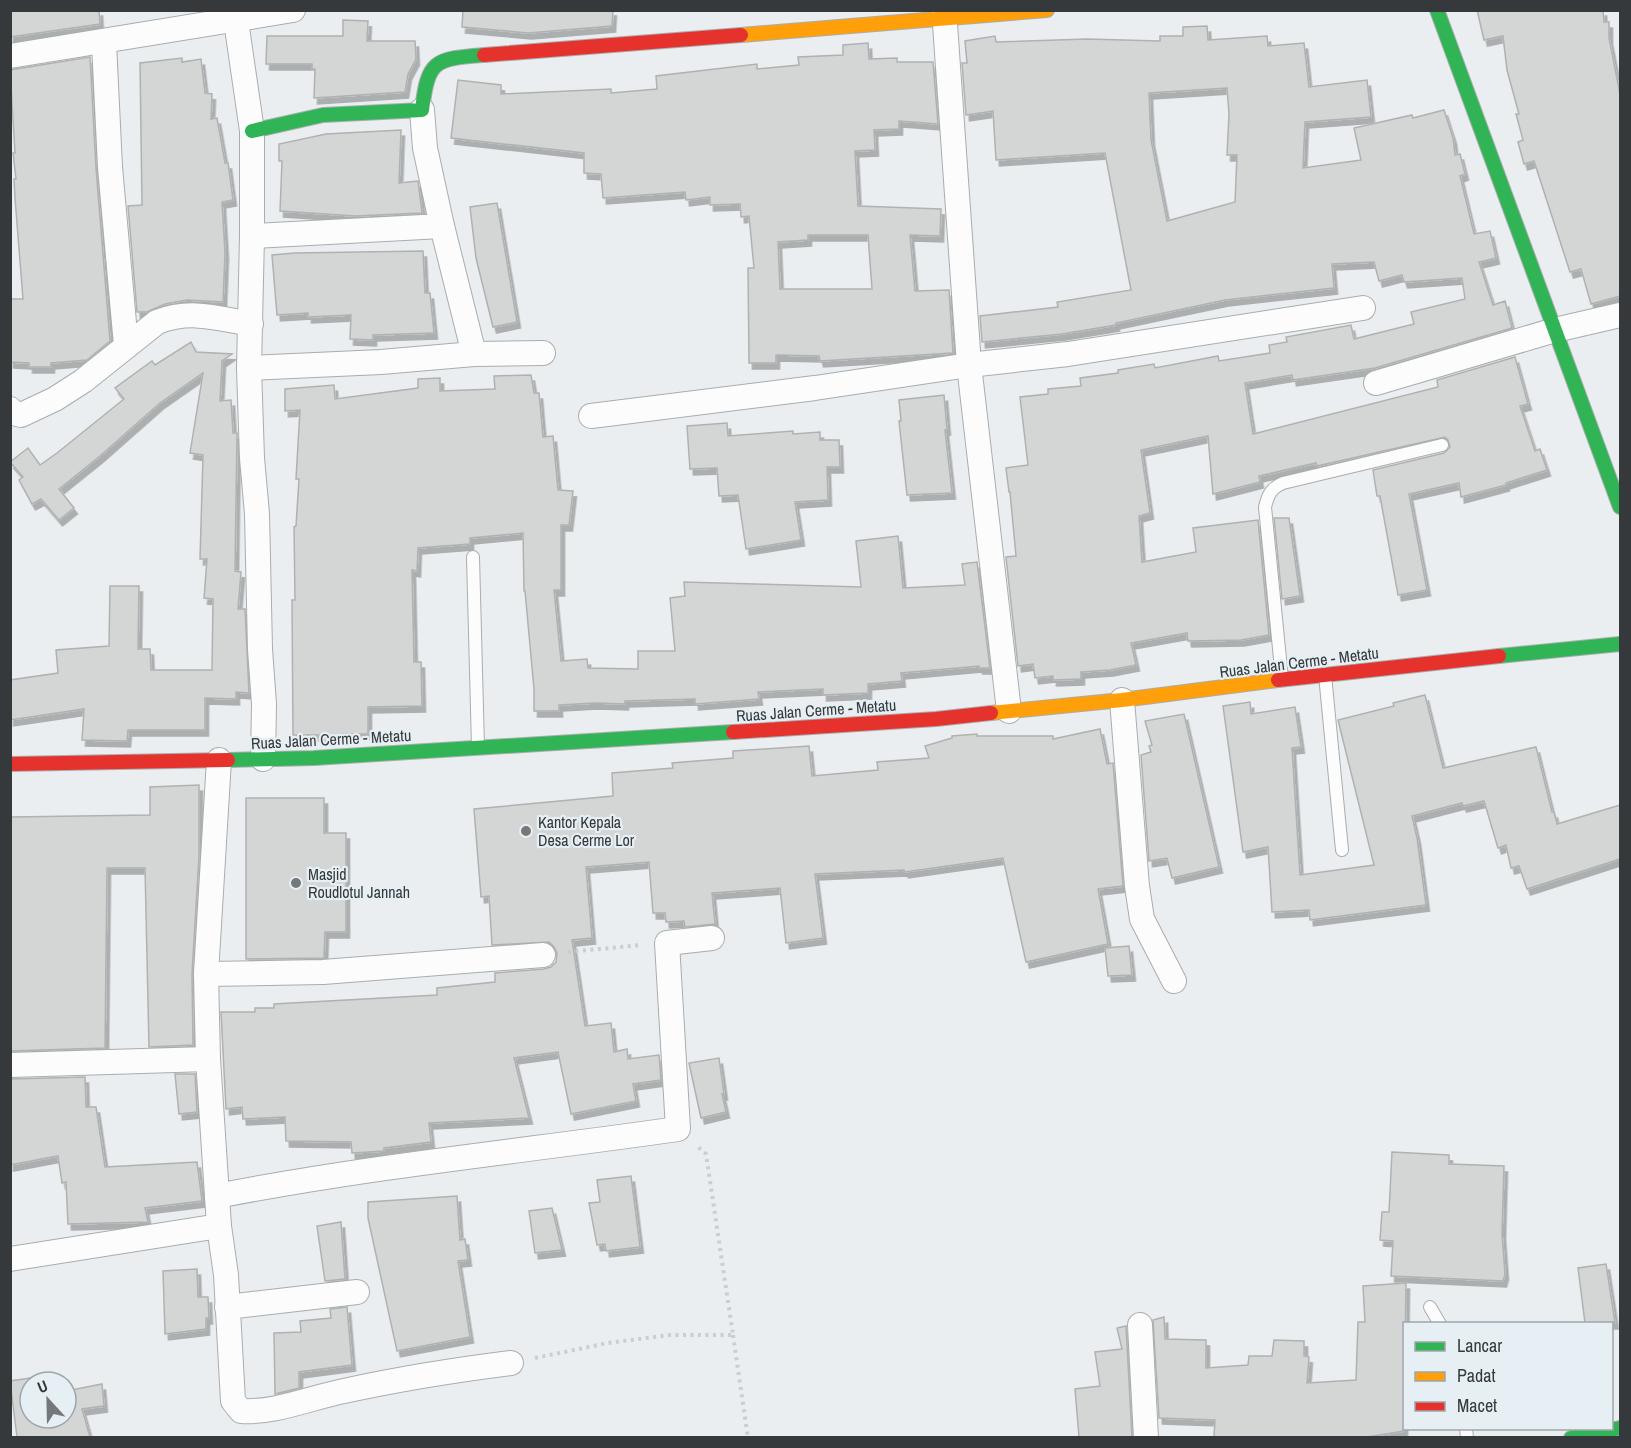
<svg xmlns="http://www.w3.org/2000/svg" width="1631" height="1448" viewBox="0 0 1631 1448" font-family="'Archivo Narrow',sans-serif">
<defs>
<filter id="shadow"><feDropShadow dx="3.5" dy="6" stdDeviation="0" flood-color="#0004"/></filter>
</defs>
<rect width="100%" height="100%" fill="#eaeef0"/>
<g fill="#d4d5d5" stroke="#b0b2b1" stroke-width="1.5" fill-rule="evenodd" filter="url(#shadow)">
<path d="M 10,10 L 99,10 L 100,24 L 10,37 Z"/>
<path d="M 463,10 L 613,10 L 612,26 L 528,33 L 462,27 Z"/>
<path d="M 1477,10 L 1603,10 L 1604,22 L 1609,22 L 1609,38 L 1620,94 L 1620,296 L 1591,304 L 1581,269 L 1570,272 L 1534,161 L 1524,164 L 1518,142 L 1523,140 L 1516,114 L 1519,114 L 1507,70 L 1503,36 L 1484,40 Z"/>
<path d="M 343,20 L 368,21 L 367,41 L 415,41 L 416,59 L 408,74 L 405,92 L 314,98 L 315,69 L 312,69 L 312,64 L 266,64 L 267,36 L 343,36 Z"/>
<path d="M 1207,26 L 1208,40 L 1267,36 L 1268,46 L 1304,43 L 1309,87 L 1367,80 L 1371,117 L 1305,122 L 1303,168 L 1361,160 L 1354,128 L 1412,115 L 1413,118 L 1444,110 L 1453,138 L 1455,155 L 1460,154 L 1465,174 L 1460,176 L 1474,234 L 1490,231 L 1496,258 L 1479,262 L 1493,305 L 1505,301 L 1512,328 L 1375,368 L 1293,380 L 1292,375 L 1245,383 L 1253,434 L 1438,387 L 1437,380 L 1515,357 L 1528,404 L 1520,406 L 1535,451 L 1540,449 L 1547,470 L 1506,483 L 1506,485 L 1461,497 L 1459,483 L 1409,494 L 1427,590 L 1398,595 L 1380,496 L 1377,496 L 1373,470 L 1444,453 L 1450,447 L 1448,440 L 1445,437 L 1317,466 L 1316,463 L 1259,476 L 1260,482 L 1213,494 L 1208,436 L 1141,450 L 1150,513 L 1139,516 L 1142,562 L 1196,552 L 1193,528 L 1258,520 L 1269,635 L 1241,640 L 1188,641 L 1187,633 L 1131,643 L 1136,665 L 1110,670 L 1081,672 L 1081,679 L 1053,680 L 1053,676 L 1035,678 L 1033,664 L 1018,666 L 1006,557 L 1016,556 L 1010,492 L 1009,492 L 1006,468 L 1028,465 L 1020,397 L 1048,394 L 1048,389 L 1081,386 L 1080,378 L 1118,373 L 1118,370 L 1154,364 L 1155,368 L 1218,356 L 1219,361 L 1270,353 L 1269,345 L 1287,342 L 1286,337 L 1351,325 L 1354,339 L 1414,324 L 1411,312 L 1465,299 L 1462,278 L 1404,282 L 1402,275 L 1379,281 L 1374,262 L 1332,264 L 1334,288 L 1225,300 L 1116,323 L 1116,325 L 1062,334 L 982,342 L 980,316 L 1058,307 L 1057,302 L 1131,290 L 1105,153 L 996,160 L 993,111 L 966,115 L 962,63 L 967,63 L 965,41 L 995,36 L 996,42 L 1087,39 L 1160,41 L 1160,36 L 1183,36 L 1183,27 ZM 1227,88 L 1229,114 L 1227,155 L 1237,155 L 1235,202 L 1167,221 L 1151,140 L 1149,93 Z"/>
<path d="M 868,43 L 869,59 L 897,58 L 897,62 L 933,62 L 938,124 L 899,121 L 899,129 L 874,130 L 875,150 L 855,151 L 858,206 L 941,209 L 940,236 L 910,235 L 915,291 L 949,290 L 953,353 L 820,361 L 819,356 L 776,355 L 776,363 L 749,363 L 748,268 L 754,268 L 749,216 L 741,217 L 740,204 L 710,205 L 710,197 L 686,200 L 685,192 L 603,198 L 601,174 L 584,173 L 584,153 L 451,138 L 458,80 L 501,85 L 501,94 L 611,89 L 611,93 L 657,89 L 656,76 L 757,64 L 757,69 L 799,65 L 798,57 L 843,55 L 843,45 ZM 808,235 L 868,235 L 872,289 L 780,289 L 778,242 L 808,240 Z"/>
<path d="M 90,57 L 96,168 L 110,341 L 87,360 L 51,363 L 51,367 L 29,367 L 29,363 L 10,362 L 10,299 L 23,299 L 15,198 L 14,179 L 16,179 L 13,153 L 15,153 L 10,70 Z"/>
<path d="M 182,58 L 182,62 L 201,59 L 205,93 L 212,94 L 211,119 L 217,118 L 225,163 L 228,163 L 233,200 L 222,202 L 225,253 L 223,302 L 187,300 L 165,304 L 147,312 L 137,312 L 128,206 L 142,205 L 140,63 Z"/>
<path d="M 401,130 L 399,183 L 418,181 L 422,213 L 355,216 L 280,211 L 282,161 L 279,161 L 279,144 L 326,134 Z"/>
<path d="M 497,203 L 517,322 L 493,327 L 476,258 L 470,207 Z"/>
<path d="M 423,251 L 425,293 L 430,293 L 434,333 L 373,335 L 373,340 L 350,339 L 351,315 L 308,317 L 308,313 L 277,315 L 272,255 L 295,253 Z"/>
<path d="M 191,342 L 196,352 L 232,354 L 222,361 L 220,401 L 231,400 L 233,433 L 237,433 L 235,571 L 241,572 L 238,609 L 245,609 L 249,693 L 236,692 L 236,699 L 205,698 L 205,730 L 128,730 L 127,741 L 82,740 L 84,709 L 10,720 L 10,680 L 58,673 L 56,650 L 109,646 L 110,586 L 139,586 L 138,649 L 150,649 L 151,670 L 212,670 L 213,599 L 204,598 L 207,559 L 200,559 L 203,455 L 190,453 L 203,373 L 160,403 L 100,456 L 59,489 L 74,508 L 59,520 L 41,499 L 32,504 L 19,480 L 23,477 L 10,462 L 28,448 L 40,465 L 57,453 L 124,399 L 115,388 L 152,361 L 155,365 Z"/>
<path d="M 531,375 L 534,393 L 539,393 L 543,437 L 553,436 L 558,490 L 573,491 L 569,525 L 561,525 L 561,590 L 554,590 L 561,661 L 587,659 L 588,668 L 638,669 L 638,651 L 675,651 L 670,598 L 685,596 L 684,582 L 861,587 L 856,541 L 898,536 L 903,588 L 965,585 L 962,564 L 977,562 L 990,668 L 979,668 L 979,666 L 901,673 L 902,681 L 868,684 L 868,693 L 823,695 L 823,689 L 758,692 L 759,699 L 695,704 L 695,699 L 625,701 L 625,704 L 595,703 L 559,705 L 559,711 L 534,711 L 534,689 L 525,591 L 524,591 L 523,533 L 470,538 L 470,544 L 418,548 L 417,571 L 412,570 L 414,662 L 421,662 L 422,706 L 368,707 L 368,734 L 342,734 L 342,737 L 320,738 L 320,735 L 293,735 L 292,600 L 295,600 L 294,527 L 296,526 L 299,479 L 296,479 L 300,410 L 285,411 L 285,389 L 334,385 L 335,399 L 418,388 L 418,379 L 440,378 L 440,391 L 495,389 L 494,376 Z"/>
<path d="M 944,395 L 947,429 L 945,430 L 952,493 L 907,495 L 899,421 L 901,421 L 899,400 Z"/>
<path d="M 727,423 L 728,436 L 793,431 L 793,434 L 820,432 L 820,440 L 839,440 L 840,467 L 827,467 L 828,500 L 795,502 L 801,540 L 746,549 L 738,495 L 719,496 L 717,468 L 690,469 L 687,426 Z"/>
<path d="M 1274,518 L 1289,518 L 1300,596 L 1282,599 Z"/>
<path d="M 1425,695 L 1443,768 L 1536,747 L 1552,812 L 1554,812 L 1557,824 L 1620,805 L 1620,859 L 1527,889 L 1519,866 L 1511,868 L 1506,845 L 1498,848 L 1484,801 L 1463,806 L 1462,803 L 1412,816 L 1417,838 L 1426,905 L 1310,920 L 1309,910 L 1272,912 L 1268,847 L 1243,852 L 1223,706 L 1250,702 L 1251,714 L 1295,707 L 1301,747 L 1292,748 L 1300,875 L 1374,865 L 1338,720 L 1394,706 L 1393,703 Z"/>
<path d="M 1184,714 L 1219,867 L 1172,878 L 1167,858 L 1149,861 L 1141,755 L 1151,752 L 1149,746 L 1152,745 L 1145,721 Z"/>
<path d="M 1100,729 L 1107,764 L 1113,763 L 1123,886 L 1098,889 L 1108,944 L 1026,962 L 1003,858 L 905,872 L 904,870 L 815,874 L 823,938 L 786,943 L 780,888 L 712,893 L 715,924 L 685,927 L 684,921 L 666,922 L 665,913 L 653,913 L 649,862 L 586,867 L 592,938 L 572,940 L 585,1026 L 611,1023 L 614,1052 L 627,1049 L 628,1059 L 659,1055 L 661,1080 L 633,1084 L 636,1101 L 571,1114 L 558,1052 L 514,1058 L 529,1118 L 429,1123 L 431,1142 L 384,1148 L 384,1151 L 352,1153 L 351,1142 L 286,1141 L 285,1117 L 243,1119 L 242,1107 L 226,1109 L 221,1012 L 255,1012 L 255,1008 L 274,1008 L 274,1004 L 437,995 L 437,988 L 495,982 L 495,973 L 544,969 L 551,967 L 556,962 L 557,953 L 554,947 L 549,942 L 492,945 L 489,896 L 481,897 L 474,809 L 613,796 L 612,773 L 673,768 L 672,763 L 733,758 L 733,751 L 809,746 L 812,776 L 878,770 L 877,762 L 929,758 L 925,746 L 952,738 L 952,736 L 977,734 L 977,736 L 1053,736 L 1053,739 Z"/>
<path d="M 199,785 L 199,856 L 192,974 L 193,1045 L 149,1047 L 145,868 L 107,868 L 105,1048 L 10,1051 L 10,817 L 150,815 L 150,787 Z"/>
<path d="M 246,798 L 324,798 L 324,833 L 346,833 L 346,932 L 325,932 L 324,958 L 246,959 Z"/>
<path d="M 1129,946 L 1132,975 L 1108,976 L 1105,948 Z"/>
<path d="M 719,1058 L 724,1094 L 722,1094 L 726,1112 L 701,1118 L 689,1063 Z"/>
<path d="M 175,1074 L 195,1074 L 197,1112 L 179,1114 Z"/>
<path d="M 85,1077 L 86,1107 L 96,1107 L 105,1167 L 197,1162 L 202,1201 L 145,1208 L 148,1222 L 68,1224 L 66,1182 L 62,1183 L 58,1156 L 10,1165 L 10,1079 Z"/>
<path d="M 1392,1152 L 1449,1155 L 1449,1164 L 1504,1166 L 1502,1233 L 1505,1274 L 1503,1281 L 1391,1276 L 1393,1241 L 1380,1240 L 1382,1212 L 1389,1212 Z"/>
<path d="M 631,1176 L 640,1247 L 606,1251 L 605,1244 L 597,1245 L 589,1203 L 600,1202 L 597,1180 Z"/>
<path d="M 457,1196 L 460,1240 L 465,1239 L 468,1260 L 458,1261 L 470,1337 L 397,1351 L 368,1218 L 368,1202 Z"/>
<path d="M 552,1208 L 562,1250 L 535,1253 L 529,1211 Z"/>
<path d="M 341,1222 L 345,1279 L 325,1281 L 317,1226 Z"/>
<path d="M 1606,1264 L 1615,1323 L 1585,1323 L 1578,1268 Z"/>
<path d="M 197,1269 L 198,1297 L 208,1297 L 209,1318 L 206,1318 L 206,1329 L 165,1334 L 163,1271 Z"/>
<path d="M 1406,1283 L 1404,1431 L 1367,1437 L 1214,1437 L 1215,1420 L 1159,1418 L 1153,1320 L 1164,1317 L 1165,1339 L 1206,1340 L 1206,1368 L 1248,1365 L 1249,1356 L 1272,1356 L 1274,1340 L 1304,1341 L 1304,1356 L 1309,1357 L 1307,1383 L 1356,1380 L 1358,1322 L 1365,1322 L 1363,1286 Z"/>
<path d="M 347,1307 L 352,1365 L 299,1372 L 299,1388 L 275,1394 L 274,1333 L 301,1332 L 300,1321 L 331,1318 L 330,1309 Z"/>
<path d="M 1126,1326 L 1132,1437 L 1079,1437 L 1075,1389 L 1100,1386 L 1095,1352 L 1122,1349 L 1117,1328 Z"/>
<path d="M 51,1375 L 52,1382 L 30,1382 L 30,1418 L 66,1418 L 66,1391 L 102,1384 L 104,1406 L 82,1409 L 90,1437 L 17,1437 L 10,1381 Z"/>
</g>
<g fill="none" stroke-linecap="round" stroke-linejoin="round">
<g stroke="#a9adae" stroke-width="14">
<g id="lane">
<path d="M 473,557 L 478,747"/>
<path d="M 1325,675 L 1342,850"/>
<path d="M 1282,679 L 1265,507 C 1268,495 1271,488 1283,483 L 1442,445"/>
<path d="M 1430,1307 L 1440,1324"/>
<path d="M 1466,1428 L 1467,1438"/>
</g>
</g>
<g stroke="#a9adae" stroke-width="26">
<g id="street">
<path d="M 944,10 L 969,365 L 1009,711"/>
<path d="M 236,21 L 252,131 L 252,236 L 249,368 L 252,458 L 257,514 L 260,649 L 264,704 L 263,759"/>
<path d="M 104,43 L 110,167 L 126,345"/>
<path d="M 10,56 L 293,10"/>
<path d="M 442,226 L 474,354"/>
<path d="M 252,236 L 442,226 L 425,148 L 422,110"/>
<path d="M 249,368 L 381,362 L 474,354 L 543,353"/>
<path d="M 1376,383 L 1555,330 L 1620,315"/>
<path d="M 10,409 L 13,413 L 21,415 L 55,399 L 83,381 L 157,322 C 191,309 216,318 251,324"/>
<path d="M 591,416 L 815,388 L 969,365 L 1068,354 L 1363,308"/>
<path d="M 1122,700 L 1137,886 L 1142,919 L 1174,981"/>
<path d="M 206,974 L 323,972 L 543,955"/>
<path d="M 10,1065 L 208,1059"/>
<path d="M 217,1196 C 370,1166 524,1151 678,1129 L 667,943 L 712,938"/>
<path d="M 219,1226 L 226,1275 L 233,1401 L 241,1411 C 276,1413 309,1398 344,1391 C 399,1379 455,1370 511,1363"/>
<path d="M 10,1259 L 219,1226 L 208,1059 L 206,974 L 219,760"/>
<path d="M 227,1307 L 357,1292"/>
<path d="M 1140,1325 L 1146,1438"/>
</g>
</g>
<g stroke="#a9adae" stroke-width="16">
<g id="fast">
<path d="M 1437,10 L 1620,507"/>
<path d="M 252,131 L 323,115 L 422,110 C 428,59 435,59 484,55"/>
<path d="M 1499,656 L 1620,644"/>
<path d="M 228,760 L 314,758 L 733,732"/>
<path d="M 1571,1438 L 1620,1428"/>
</g>
</g>
<g stroke="#a9adae" stroke-width="16">
<g id="slow">
<path d="M 741,35 L 1047,10"/>
<path d="M 991,713 L 1122,700 L 1278,680"/>
</g>
</g>
<g stroke="#a9adae" stroke-width="16">
<g id="jam">
<path d="M 484,55 L 741,35"/>
<path d="M 1278,680 L 1499,656"/>
<path d="M 733,732 L 936,719 L 991,713"/>
<path d="M 10,764 L 228,760"/>
</g>
</g>
<g stroke="#cbcdce" stroke-width="4" stroke-dasharray="3 4.5" stroke-linecap="butt">
<path d="M 568,952 L 641,945"/>
<path d="M 733,1335 L 748,1438"/>
<path d="M 535,1358 L 608,1343 L 670,1335 L 733,1335 L 706,1154 L 697,1146"/>
</g>
<use href="#lane" stroke="#fcfcfd" stroke-width="12"/>
<use href="#street" stroke="#fcfcfd" stroke-width="24"/>
<use href="#fast" stroke="#30b455" stroke-width="14"/>
<use href="#slow" stroke="#ff9f0a" stroke-width="14"/>
<use href="#jam" stroke="#e5322d" stroke-width="14"/>
</g>
<g fill="#74787a" stroke="#e6eff4" stroke-width="2">
<circle cx="526" cy="831" r="6"/>
<circle cx="296" cy="883" r="6"/>
</g>
<g text-anchor="middle" stroke-width="4.5" stroke-linejoin="round" paint-order="stroke">
<g font-size="16" fill="#35393b" stroke="#e6eff4">
<text transform="translate(1299 662) rotate(-7)" y="6">Ruas Jalan Cerme - Metatu</text>
<text transform="translate(816 710) rotate(-4)" y="6">Ruas Jalan Cerme - Metatu</text>
<text transform="translate(331 739) rotate(-3)" y="6">Ruas Jalan Cerme - Metatu</text>
</g>
<g font-size="16" fill="#35393b" stroke="#e6eff4" text-anchor="start">
<text x="538" y="828">Kantor Kepala<tspan x="538" dy="18">Desa Cerme Lor</tspan></text>
<text x="308" y="880">Masjid<tspan x="308" dy="18">Roudlotul Jannah</tspan></text>
</g>
</g>
<rect width="1631" height="1448" fill="none" stroke="#35393b" stroke-width="24"/>
<rect x="1403" y="1322" width="210" height="108" fill="#e6eff4" stroke="#9fa6aa" stroke-width="1.5"/>
<rect x="1415" y="1342" width="30" height="9" fill="#30b455" stroke="#9fa6aa" stroke-width="1.5"/>
<text x="1457" y="1352" font-size="18" fill="#35393b">Lancar</text>
<rect x="1415" y="1372" width="30" height="9" fill="#ff9f0a" stroke="#9fa6aa" stroke-width="1.5"/>
<text x="1457" y="1382" font-size="18" fill="#35393b">Padat</text>
<rect x="1415" y="1402" width="30" height="9" fill="#e5322d" stroke="#9fa6aa" stroke-width="1.5"/>
<text x="1457" y="1412" font-size="18" fill="#35393b">Macet</text>
<g transform="translate(48 1400) rotate(338)"><circle r="28" fill="#e6eff4" stroke="#9fa6aa" stroke-width="1.5"/>
<path d="M0-4.5L10 22L0 15L-10 22Z" fill="#74787a"/>
<text y="-9" font-size="16" font-weight="bold" text-anchor="middle" fill="#35393b">U</text>
</g>
</svg>
